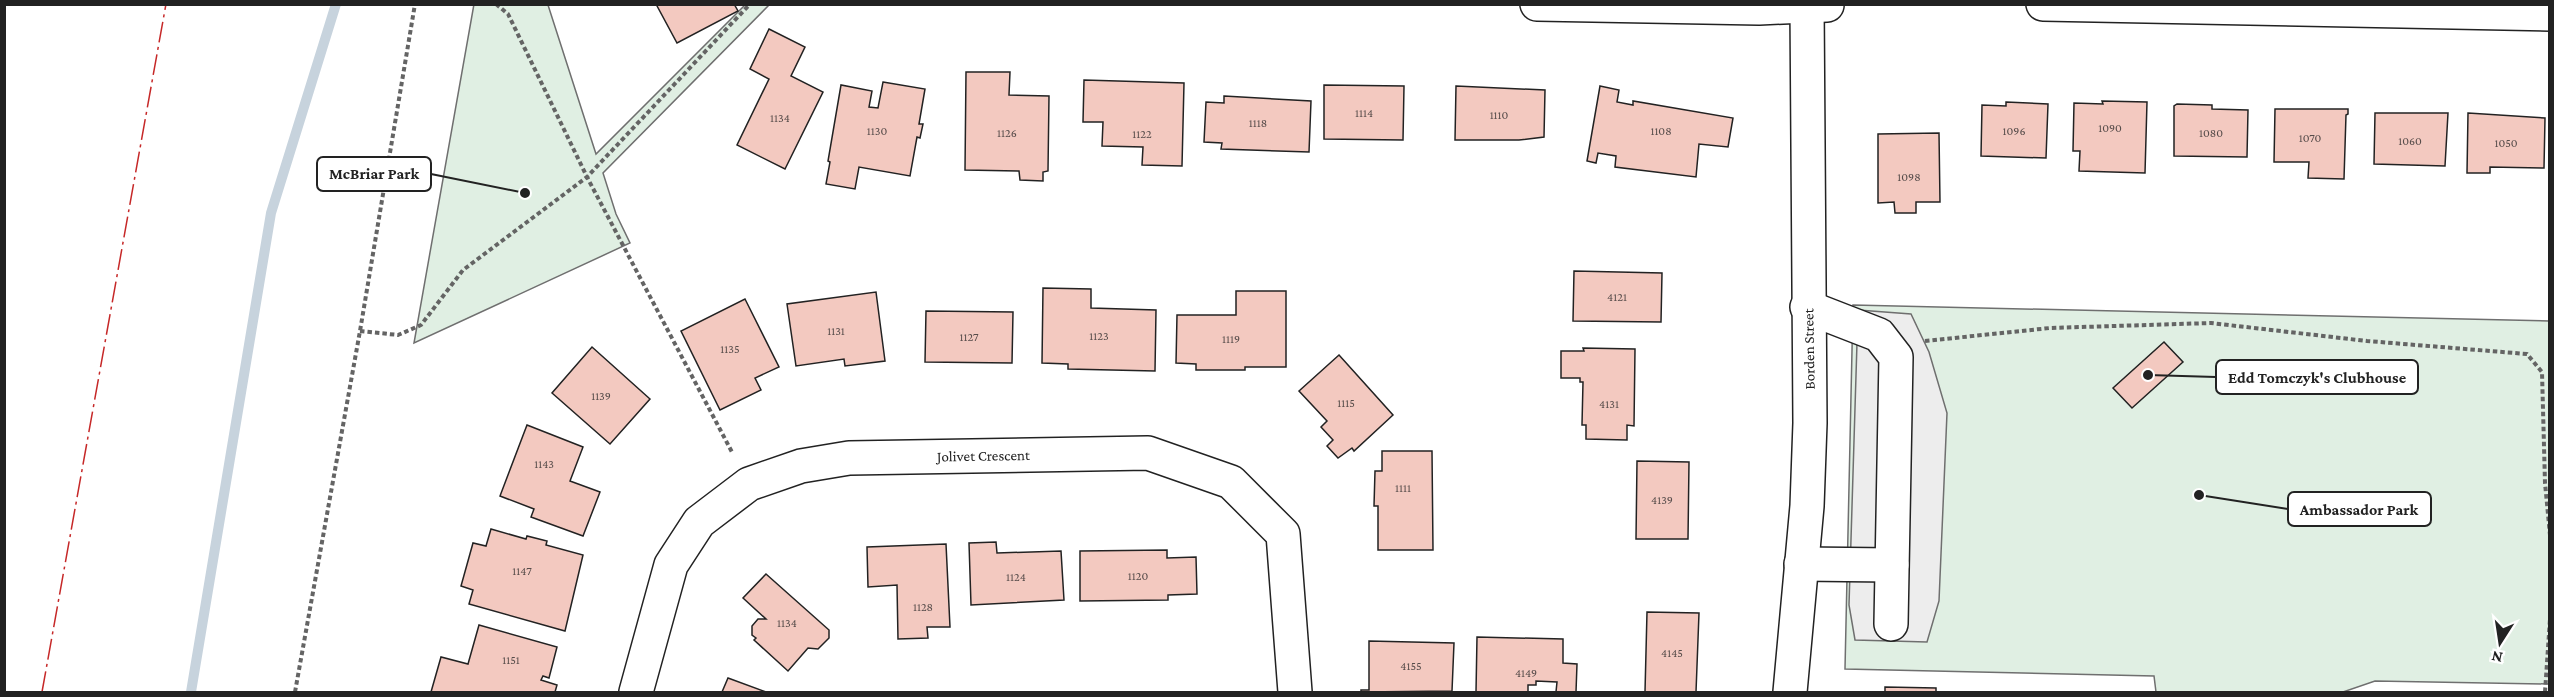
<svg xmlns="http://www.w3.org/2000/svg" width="2554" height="697" viewBox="0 0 2554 697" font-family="'Crimson Pro',serif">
<rect width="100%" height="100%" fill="#fff"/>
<g fill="#e0efe3" stroke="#6f6f6f" stroke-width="1.5">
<path d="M 474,4 L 548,5 L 596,154 L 745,5 L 769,5 L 603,173 L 616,214 L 630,243 L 414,343 Z"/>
<path d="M 1853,305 L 2549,321 L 2549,684 L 2375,681 L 2343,692 L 2156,692 L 2154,676 L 1845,669 Z"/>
</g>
<path fill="#ededed" stroke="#6f6f6f" stroke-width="1.5" d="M 1858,310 L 1911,314 L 1929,352 L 1947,413 L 1939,601 L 1927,642 L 1855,640 L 1849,605 Z"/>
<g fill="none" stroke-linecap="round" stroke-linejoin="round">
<path stroke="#c7d3dd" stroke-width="10" d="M 191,692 L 271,213 L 336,4"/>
</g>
<g fill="#f3c9c0" stroke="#222" stroke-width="1.5">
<path d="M 656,4 L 734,4 L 738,11 L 677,43 Z"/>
<path d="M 769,29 L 805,47 L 791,76 L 823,92 L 785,169 L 737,145 L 769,79 L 750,69 Z"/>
<path d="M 966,72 L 1010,72 L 1009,95 L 1049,96 L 1048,171 L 1043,172 L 1043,181 L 1020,180 L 1019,171 L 965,170 Z"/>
<path d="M 1084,80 L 1184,83 L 1182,166 L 1142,165 L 1143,147 L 1102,146 L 1103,122 L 1083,122 Z"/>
<path d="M 883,82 L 925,89 L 919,124 L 923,124 L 920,138 L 917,137 L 910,176 L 859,167 L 855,189 L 826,184 L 830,162 L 828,161 L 841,85 L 872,91 L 869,107 L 878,108 Z"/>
<path d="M 1324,85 L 1404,86 L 1403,140 L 1324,139 Z"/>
<path d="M 1456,86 L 1545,90 L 1544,137 L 1519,140 L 1455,140 Z"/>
<path d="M 1600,86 L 1619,90 L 1617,102 L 1633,105 L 1633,101 L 1733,118 L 1728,147 L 1699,144 L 1696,177 L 1615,167 L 1616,156 L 1598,153 L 1596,163 L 1587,161 Z"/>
<path d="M 1224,96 L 1311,101 L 1309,152 L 1221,149 L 1222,143 L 1204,142 L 1206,102 L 1224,103 Z"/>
<path d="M 2102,101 L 2147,102 L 2145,173 L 2079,171 L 2080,151 L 2073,151 L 2074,103 L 2103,104 Z"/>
<path d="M 2006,102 L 2048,104 L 2046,158 L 1981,156 L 1982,105 L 2006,106 Z"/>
<path d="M 2177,104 L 2212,105 L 2212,109 L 2248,110 L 2247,157 L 2174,156 L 2174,106 Z"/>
<path d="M 2275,109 L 2348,109 L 2348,114 L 2346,115 L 2344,179 L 2308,178 L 2309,162 L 2274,162 Z"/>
<path d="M 2375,113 L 2448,113 L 2445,166 L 2374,164 Z"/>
<path d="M 2468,113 L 2545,118 L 2544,168 L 2490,167 L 2490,173 L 2467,173 Z"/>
<path d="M 1939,133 L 1940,202 L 1916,202 L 1916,213 L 1895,213 L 1894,202 L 1878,203 L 1878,134 Z"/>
<path d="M 1574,271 L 1662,273 L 1661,322 L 1573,321 Z"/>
<path d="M 1043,288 L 1091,289 L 1091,308 L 1156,310 L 1155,371 L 1068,369 L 1068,364 L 1042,363 Z"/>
<path d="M 1236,291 L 1286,291 L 1286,367 L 1245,367 L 1245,370 L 1196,370 L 1196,364 L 1176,363 L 1177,315 L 1236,315 Z"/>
<path d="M 876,292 L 885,361 L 845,366 L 844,359 L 796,366 L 787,304 Z"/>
<path d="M 745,299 L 779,367 L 755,378 L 761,390 L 720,410 L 681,331 Z"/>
<path d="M 926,311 L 1013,312 L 1012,363 L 925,362 Z"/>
<path d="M 2164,342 L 2183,362 L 2132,408 L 2113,388 Z"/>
<path d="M 592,347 L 650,399 L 610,444 L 552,393 Z"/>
<path d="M 1583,348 L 1635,349 L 1634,426 L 1627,425 L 1627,440 L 1586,439 L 1586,425 L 1582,425 L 1583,382 L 1580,382 L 1580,378 L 1561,378 L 1561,351 L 1584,351 Z"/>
<path d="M 1339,355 L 1393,415 L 1354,451 L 1352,448 L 1338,458 L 1327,446 L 1333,440 L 1321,427 L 1327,421 L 1299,391 Z"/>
<path d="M 527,425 L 583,447 L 570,481 L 600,492 L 583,536 L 531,517 L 534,509 L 500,496 Z"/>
<path d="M 1382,451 L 1432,451 L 1433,550 L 1378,550 L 1378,506 L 1374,506 L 1375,471 L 1382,471 Z"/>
<path d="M 1637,461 L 1689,462 L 1688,539 L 1636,539 Z"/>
<path d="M 491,529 L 526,539 L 527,536 L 547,541 L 546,545 L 583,555 L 565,631 L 469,604 L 473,590 L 461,586 L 473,543 L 486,546 Z"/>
<path d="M 996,542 L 997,553 L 1061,551 L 1064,600 L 971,605 L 969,543 Z"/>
<path d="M 946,544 L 950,627 L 927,627 L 928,638 L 898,639 L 897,585 L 868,587 L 867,547 Z"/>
<path d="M 1167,550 L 1167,558 L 1196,557 L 1197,594 L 1168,595 L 1168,600 L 1080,601 L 1080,551 Z"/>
<path d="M 766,574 L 829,630 L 829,638 L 818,649 L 808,648 L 788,671 L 754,640 L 756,638 L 752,635 L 752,626 L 758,619 L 766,619 L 743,598 Z"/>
<path d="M 1647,612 L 1699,613 L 1696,692 L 1645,692 Z"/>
<path d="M 479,625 L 557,647 L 549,678 L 543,676 L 541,680 L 557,685 L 555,692 L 431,692 L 441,657 L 468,664 Z"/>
<path d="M 1477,637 L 1563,639 L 1563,663 L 1577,664 L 1576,692 L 1556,692 L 1557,682 L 1536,681 L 1536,685 L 1528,685 L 1528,692 L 1476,692 Z"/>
<path d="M 1369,641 L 1454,643 L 1452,691 L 1361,692 L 1361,690 L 1369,690 Z"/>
<path d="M 728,678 L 766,692 L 722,692 Z"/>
<path d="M 1885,687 L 1936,688 L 1936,692 L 1885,692 Z"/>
</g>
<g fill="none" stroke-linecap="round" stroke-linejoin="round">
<g stroke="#222" stroke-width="36">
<g id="minor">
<path d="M 1537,4 L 1759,8 L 1827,5"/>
<path d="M 2043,4 L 2550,14"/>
<path d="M 1807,307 L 1879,335 L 1896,357 L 1891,624"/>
<path d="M 1801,564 L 1892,565"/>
<path id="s1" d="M 636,692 L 671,565 L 699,522 L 749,484 L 801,466 L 849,458 L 1148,453 L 1231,482 L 1283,534 L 1295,692"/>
<path d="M 1790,692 L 1807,506 L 1810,423 L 1807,4"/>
</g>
</g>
<g stroke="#646464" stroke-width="4" stroke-dasharray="4.5 3" stroke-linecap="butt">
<path d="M 496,4 L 508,14 L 587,177 L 733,454"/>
<path d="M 360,331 L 398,335 L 421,325 L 463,270 L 587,177 L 750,4"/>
<path d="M 1925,341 L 2050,328 L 2211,323 L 2367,341 L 2527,354 L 2542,372 L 2545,483 L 2550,535"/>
<path d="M 295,692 L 360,331 L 415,4"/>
<path d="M 2545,692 L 2550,619"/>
</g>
<use href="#minor" stroke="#fff" stroke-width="33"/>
<path stroke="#c62828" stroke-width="1.5" stroke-dasharray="21 4.5 3 4.5" stroke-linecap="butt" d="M 42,692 L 166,4"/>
</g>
<g text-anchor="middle" stroke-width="4.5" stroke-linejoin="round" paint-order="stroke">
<g font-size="12" fill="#564c4a">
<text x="1364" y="117">1114</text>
<text x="1499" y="119">1110</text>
<text x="780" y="122">1134</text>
<text x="1258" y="127">1118</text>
<text x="2110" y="132">1090</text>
<text x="877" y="135">1130</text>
<text x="1661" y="135">1108</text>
<text x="2014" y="135">1096</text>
<text x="1007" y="137">1126</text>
<text x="2211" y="137">1080</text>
<text x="1142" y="138">1122</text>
<text x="2310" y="142">1070</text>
<text x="2410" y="145">1060</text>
<text x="2506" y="147">1050</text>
<text x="1909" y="181">1098</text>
<text x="1617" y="301">4121</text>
<text x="836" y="335">1131</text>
<text x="1099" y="340">1123</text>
<text x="969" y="341">1127</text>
<text x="1231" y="343">1119</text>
<text x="730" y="353">1135</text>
<text x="601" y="400">1139</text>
<text x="1346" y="407">1115</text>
<text x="1609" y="408">4131</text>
<text x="544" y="468">1143</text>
<text x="1403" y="492">1111</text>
<text x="1662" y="504">4139</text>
<text x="522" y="575">1147</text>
<text x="1138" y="580">1120</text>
<text x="1016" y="581">1124</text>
<text x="923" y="611">1128</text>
<text x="787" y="627">1134</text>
<text x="1672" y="657">4145</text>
<text x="511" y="664">1151</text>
<text x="1411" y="670">4155</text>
<text x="1526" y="677">4149</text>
</g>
<g font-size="15" fill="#222" stroke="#fff">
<text transform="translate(1809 349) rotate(-91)" y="5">Borden Street</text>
<text dy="5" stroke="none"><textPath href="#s1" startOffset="484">Jolivet Crescent</textPath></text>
</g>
</g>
<path fill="none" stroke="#222" stroke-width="2" d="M525 193L431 174M2148 375L2216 377M2199 495L2288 509"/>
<g fill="#222" stroke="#fff" stroke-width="2">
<circle cx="525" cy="193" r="6"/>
<circle cx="2148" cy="375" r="6"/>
<circle cx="2199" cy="495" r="6"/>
</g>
<g fill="#fff" stroke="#222" stroke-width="2">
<rect x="317" y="157" width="114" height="34" rx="6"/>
<rect x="2216" y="360" width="202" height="34" rx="6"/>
<rect x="2288" y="492" width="143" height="34" rx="6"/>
</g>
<g font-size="16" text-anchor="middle" font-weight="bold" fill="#222">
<text x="374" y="179">McBriar Park</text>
<text x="2317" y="383">Edd Tomczyk's Clubhouse</text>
<text x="2359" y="515">Ambassador Park</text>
</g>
<rect width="2554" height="697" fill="none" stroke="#222222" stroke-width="12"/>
<g transform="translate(2500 643) rotate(192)" stroke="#ffffff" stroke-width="4.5" paint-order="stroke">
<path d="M0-4.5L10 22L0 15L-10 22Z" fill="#222222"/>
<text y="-9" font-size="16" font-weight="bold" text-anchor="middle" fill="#222222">N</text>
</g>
</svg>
